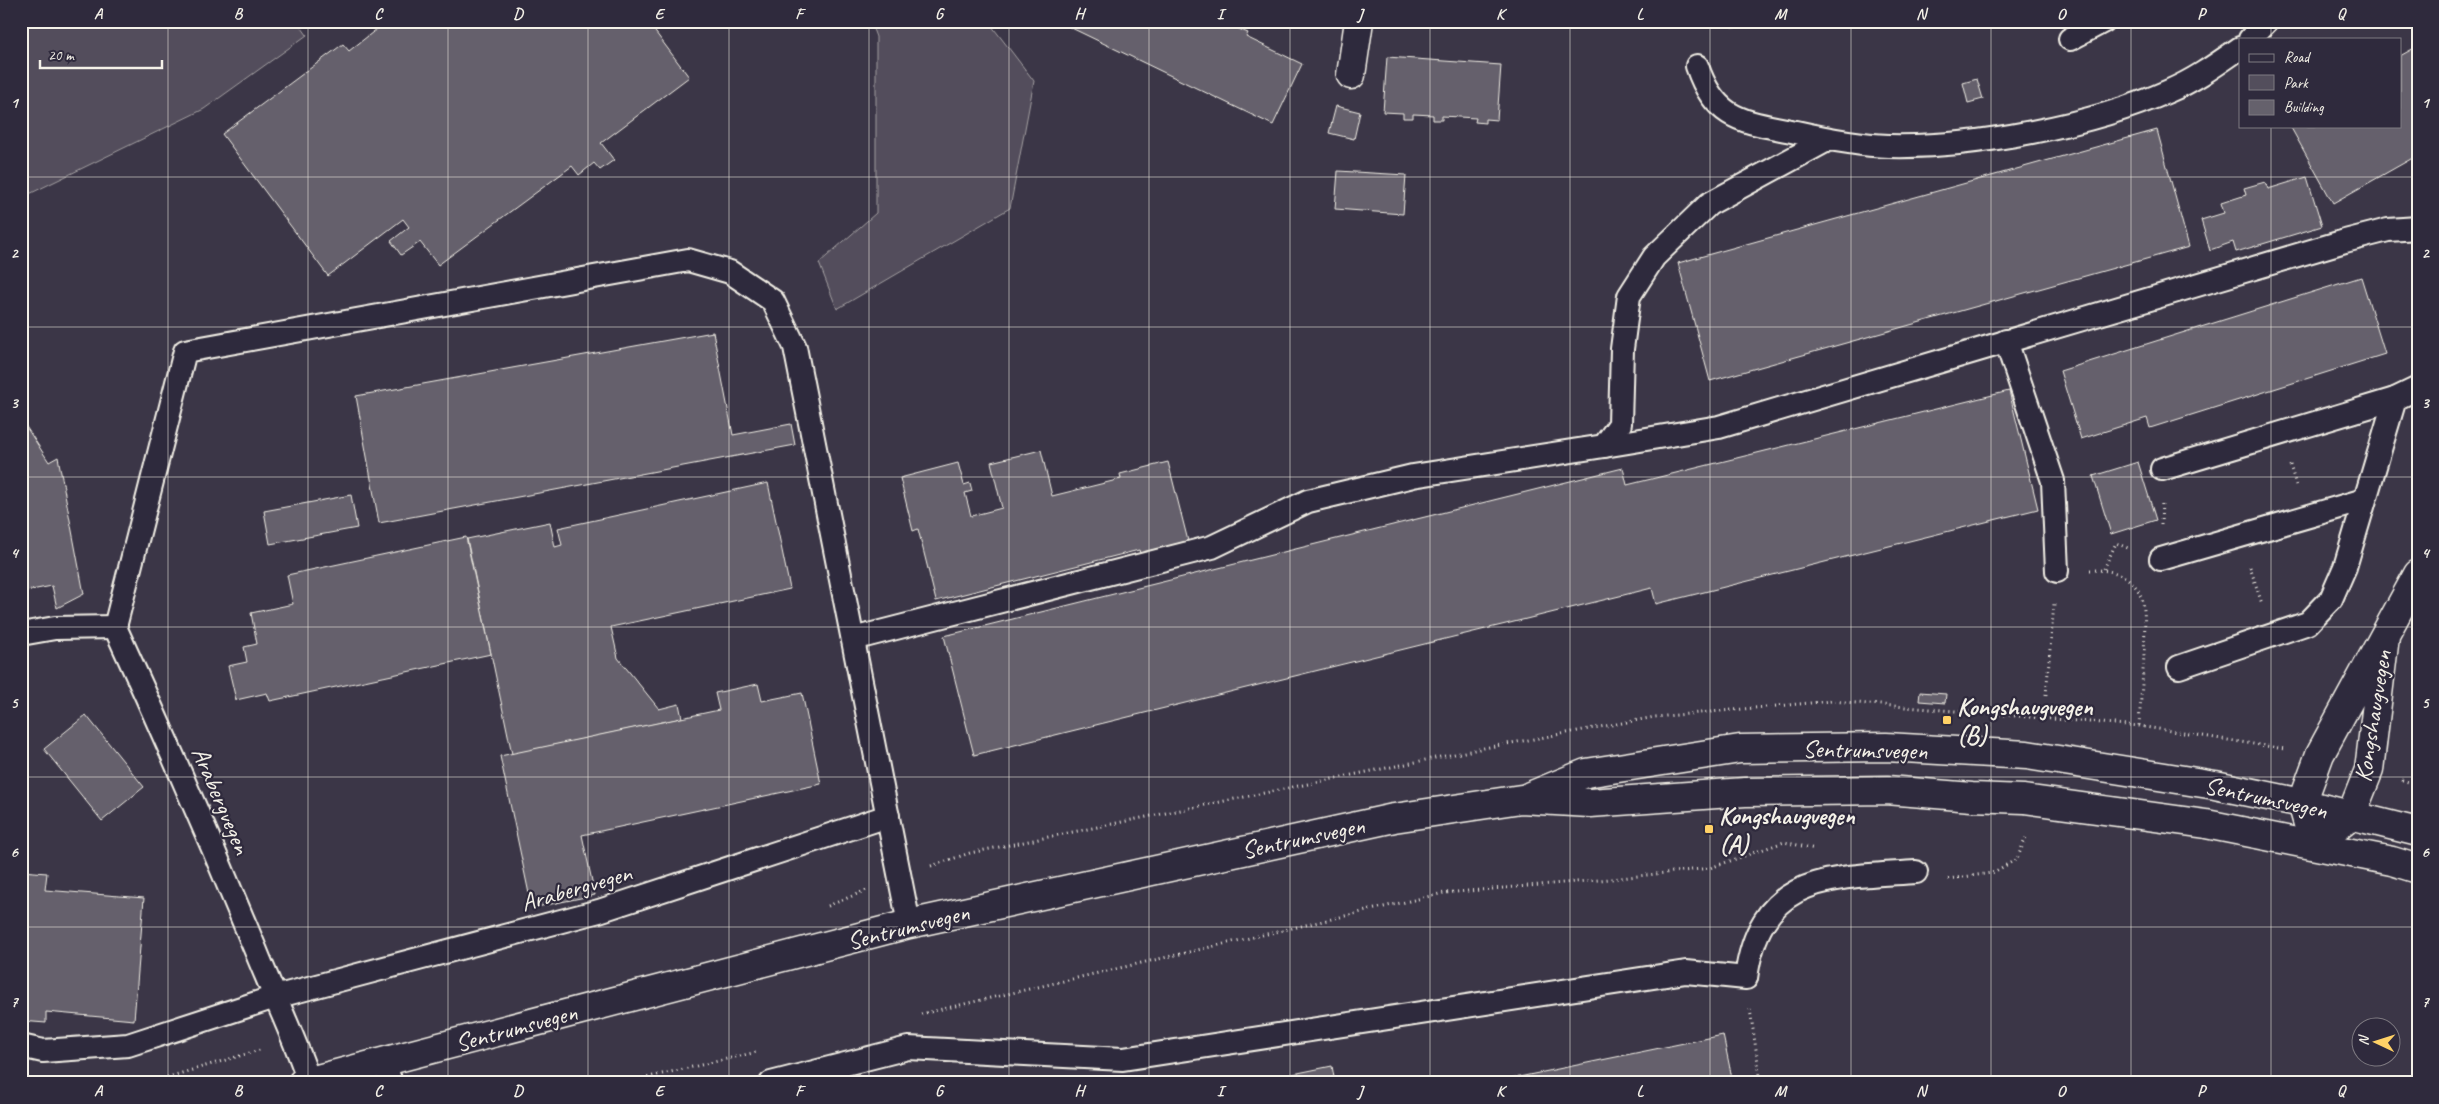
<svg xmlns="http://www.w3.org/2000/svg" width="2439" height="1104" viewBox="0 0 2439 1104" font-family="Caveat,sans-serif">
<rect width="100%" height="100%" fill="#3b3647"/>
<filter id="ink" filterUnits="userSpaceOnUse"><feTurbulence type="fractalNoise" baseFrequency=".02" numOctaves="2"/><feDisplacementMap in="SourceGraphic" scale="10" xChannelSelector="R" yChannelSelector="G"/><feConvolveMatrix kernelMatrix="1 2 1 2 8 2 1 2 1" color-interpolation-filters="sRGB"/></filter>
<g filter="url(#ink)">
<g fill="#534e5c" stroke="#a4a0a2">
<path d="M 21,21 L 297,21 L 307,35 L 204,109 L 21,198 Z"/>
<path d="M 870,21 L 988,21 L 1034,81 L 1010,208 L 837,309 L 819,263 L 876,213 L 876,37 Z"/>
</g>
<g fill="#65616c" stroke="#f4f1e8">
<path d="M 387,21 L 647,21 L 689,77 L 601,143 L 614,160 L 600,170 L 594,163 L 579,175 L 572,166 L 438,265 L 420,242 L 401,255 L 391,241 L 409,227 L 403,219 L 328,276 L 222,134 L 343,44 L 349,51 Z"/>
<path d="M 1057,21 L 1212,21 L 1228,29 L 1230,25 L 1248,33 L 1246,37 L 1302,64 L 1273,125 Z"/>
<path d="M 1717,21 L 1738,21 L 1735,28 Z"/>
<path d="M 2418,46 L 2418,155 L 2333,203 L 2290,126 L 2400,126 L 2400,56 Z"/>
<path d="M 1387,57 L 1501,65 L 1497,120 L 1485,119 L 1485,123 L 1475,122 L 1476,118 L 1442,116 L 1442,120 L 1433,120 L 1433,115 L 1413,114 L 1413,118 L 1403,118 L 1403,113 L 1383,112 Z"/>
<path d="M 1977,79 L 1983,99 L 1968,103 L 1963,83 Z"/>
<path d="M 1336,106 L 1360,112 L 1354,139 L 1329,133 Z"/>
<path d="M 2157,130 L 2189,247 L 1710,381 L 1678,263 Z"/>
<path d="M 1338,171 L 1406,175 L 1403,214 L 1335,209 Z"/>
<path d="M 2307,177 L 2322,226 L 2236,252 L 2233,242 L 2210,250 L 2201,220 L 2224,213 L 2221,203 L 2246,195 L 2244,188 L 2265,182 L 2268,189 Z"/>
<path d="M 2361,277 L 2385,354 L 2150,428 L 2147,418 L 2081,439 L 2060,371 Z"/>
<path d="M 713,332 L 733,435 L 791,424 L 795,445 L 379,523 L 356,396 Z"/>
<path d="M 2009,391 L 2038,509 L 1656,604 L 1652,588 L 974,755 L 944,636 L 1623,468 L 1627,485 Z"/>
<path d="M 21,419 L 49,462 L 58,457 L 84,594 L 57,608 L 52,586 L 21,592 Z"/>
<path d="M 1041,450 L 1052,496 L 1121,479 L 1120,474 L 1168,462 L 1188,541 L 1140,553 L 1139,550 L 936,601 L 918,529 L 913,531 L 900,478 L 958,463 L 964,485 L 970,483 L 972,491 L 965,493 L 971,516 L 1002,508 L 991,462 Z"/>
<path d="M 2138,462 L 2156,520 L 2111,534 L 2093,476 Z"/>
<path d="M 768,483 L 790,589 L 611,627 L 618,658 L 659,709 L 679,704 L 682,718 L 512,754 L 467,539 L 550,522 L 555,547 L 562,545 L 558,528 Z"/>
<path d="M 351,495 L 357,528 L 270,544 L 264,511 Z"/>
<path d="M 466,537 L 491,654 L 270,701 L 267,693 L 236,700 L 228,666 L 247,662 L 244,647 L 257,644 L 251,613 L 293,604 L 287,575 Z"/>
<path d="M 758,684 L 762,701 L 802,693 L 821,784 L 582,835 L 595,895 L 532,908 L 500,756 L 719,710 L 715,693 Z"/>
<path d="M 1920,692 L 1946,694 L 1945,703 L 1919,701 Z"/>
<path d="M 86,715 L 144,787 L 102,821 L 44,749 Z"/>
<path d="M 21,871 L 47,873 L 45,890 L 144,898 L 134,1020 L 46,1012 L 46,1023 L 21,1021 Z"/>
<path d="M 1723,1035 L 1733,1083 L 1490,1083 Z"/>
<path d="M 1332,1066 L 1335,1083 L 1249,1083 Z"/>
</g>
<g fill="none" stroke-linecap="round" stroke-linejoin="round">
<g stroke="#f4f1e8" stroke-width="26">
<g id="lane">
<path d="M 2070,39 L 2104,21"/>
<path d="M 2250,39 L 2267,21"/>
<path d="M 1697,66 C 1716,122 1744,121 1796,132 C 1827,139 1858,145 1889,146 C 1973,148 2093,125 2169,91 C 2195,80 2217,64 2240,48"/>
<path d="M 2006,341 L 2053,481 L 2057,571"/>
<path d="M 1604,446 L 1719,427 L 2345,241 L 2388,230 L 2418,228"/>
<path d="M 2162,469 L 2395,399 L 2418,388"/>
<path d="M 2161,559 L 2364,500"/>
<path d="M 115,627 L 185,351 L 688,260 L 730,272 L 773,301 L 795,347 L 909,924"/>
<path d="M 115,627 C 164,734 211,842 256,951 C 273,994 294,1036 309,1081"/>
<path d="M 21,634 L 55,628 L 115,627"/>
<path d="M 853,639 L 1212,547 L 1308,501 L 1413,476 L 1604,446 L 1620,424 L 1622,349 L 1629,296 L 1654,257 L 1709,204 L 1829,139"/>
<path d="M 2179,667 L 2308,623 L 2331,599 L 2345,567 L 2395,399"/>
<path d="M 21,1046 L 43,1051 L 128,1045 L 275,997 L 599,911 L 888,816"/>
<path d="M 384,1061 L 391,1083"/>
<path d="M 771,1083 L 908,1048 L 1123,1059 L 1686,972 L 1746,978 C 1760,873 1830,878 1916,872"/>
</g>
</g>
<g stroke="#f4f1e8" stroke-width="31">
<path id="street" d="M 1351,75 L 1359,21"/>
</g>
<g stroke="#f4f1e8" stroke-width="31">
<path id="secondary" d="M 2385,636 L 2369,770 L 2351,815 L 2314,845 L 2302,803 L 2320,754 L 2418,574"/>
</g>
<g stroke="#f4f1e8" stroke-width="31">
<g id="primary">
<path d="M 1530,796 L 1586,773 L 1740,749 L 1886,747 L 2027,755 L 2215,785 L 2302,803 L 2418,832"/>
<path d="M 302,1083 L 909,924 L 1394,818 L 1521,799 L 1590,803 L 1745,792 L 1887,790 L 1972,797 L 2024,799 L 2206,824 L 2392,861 L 2418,869"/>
</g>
</g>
<g stroke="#f4f1e8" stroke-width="3" stroke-dasharray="1 4" stroke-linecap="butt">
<path d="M 2290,465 L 2296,485"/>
<path d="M 2161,525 L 2162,501"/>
<path d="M 2250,567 L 2262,604"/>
<path d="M 2104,569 L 2116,543 L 2130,549"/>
<path d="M 2090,570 C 2112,569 2132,575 2141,596 C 2150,616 2140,700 2139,726"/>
<path d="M 2046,695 L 2054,604"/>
<path d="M 2402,780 L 2418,785"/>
<path d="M 931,866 L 970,853 L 1484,748 L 1655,717 L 1832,701 L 2139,726 L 2285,749"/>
<path d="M 1948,879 L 1992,873 L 2017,859 L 2027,835"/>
<path d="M 828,906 L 869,889"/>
<path d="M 1750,1009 L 1761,1083"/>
<path d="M 921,1014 L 1444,893 L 1611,879 L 1710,868 L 1784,842 L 1815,849"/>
<path d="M 148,1083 L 263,1049"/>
<path d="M 623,1083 L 757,1052"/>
</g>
<use href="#lane" stroke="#2f2a3d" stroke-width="22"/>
<use href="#street" stroke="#2f2a3d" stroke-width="28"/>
<use href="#secondary" stroke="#2f2a3d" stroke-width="28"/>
<use href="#primary" stroke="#2f2a3d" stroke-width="28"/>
</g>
</g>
<path fill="none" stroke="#f4f1e8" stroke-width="1" stroke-opacity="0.55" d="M 168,21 L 168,1083M 308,21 L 308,1083M 448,21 L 448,1083M 588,21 L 588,1083M 729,21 L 729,1083M 869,21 L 869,1083M 1009,21 L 1009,1083M 1149,21 L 1149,1083M 1290,21 L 1290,1083M 1430,21 L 1430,1083M 1570,21 L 1570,1083M 1710,21 L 1710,1083M 1851,21 L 1851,1083M 1991,21 L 1991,1083M 2131,21 L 2131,1083M 2271,21 L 2271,39M 2271,126 L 2271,1083M 21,177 L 2418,177M 21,327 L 2418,327M 21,477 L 2418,477M 21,627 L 2418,627M 21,777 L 2418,777M 21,927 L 2418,927"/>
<g fill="#ffd166" stroke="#2f2a3d" stroke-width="2">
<rect x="1942" y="715" width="10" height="10" rx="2.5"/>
<rect x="1704" y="824" width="10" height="10" rx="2.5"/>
</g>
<g text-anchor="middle" stroke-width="4.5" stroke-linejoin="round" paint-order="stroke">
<g font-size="25" font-weight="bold" fill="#f4f1e8" stroke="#2f2a3d" text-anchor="start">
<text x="1957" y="715">Kongshaugvegen<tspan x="1957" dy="29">(B)</tspan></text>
<text x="1719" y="824">Kongshaugvegen<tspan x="1719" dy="29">(A)</tspan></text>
</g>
<g font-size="25" fill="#f4f1e8" stroke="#2f2a3d">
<text transform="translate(2372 716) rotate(-81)" y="9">Kongshaugvegen</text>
<text transform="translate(1865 749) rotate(1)" y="9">Sentrumsvegen</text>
<text transform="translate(2266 797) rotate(12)" y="9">Sentrumsvegen</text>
<text transform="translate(222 800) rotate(67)" y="9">Arabergvegen</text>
<text transform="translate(1303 837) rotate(-12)" y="9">Sentrumsvegen</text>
<text transform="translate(576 887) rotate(-16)" y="9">Arabergvegen</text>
<text transform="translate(908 926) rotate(-14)" y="9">Sentrumsvegen</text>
<text transform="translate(516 1027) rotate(-15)" y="9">Sentrumsvegen</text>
</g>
</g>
<rect width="2439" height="1104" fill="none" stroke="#2f2a3d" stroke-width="55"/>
<rect x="2239" y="38" width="162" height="90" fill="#2f2a3d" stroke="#7e7a81"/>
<rect x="2249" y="54" width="25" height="8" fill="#2f2a3d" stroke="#7e7a81"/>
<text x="2284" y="62" font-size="15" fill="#f4f1e8">Road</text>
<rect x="2249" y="75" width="25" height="15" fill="#534e5c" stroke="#7e7a81"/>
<text x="2284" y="88" font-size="15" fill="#f4f1e8">Park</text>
<rect x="2249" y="100" width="25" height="15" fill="#65616c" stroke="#7e7a81"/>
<text x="2284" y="112" font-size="15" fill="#f4f1e8">Building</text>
<g transform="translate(2376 1042) rotate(274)"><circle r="24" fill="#2f2a3d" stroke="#7e7a81"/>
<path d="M0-4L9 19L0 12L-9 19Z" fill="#ffd166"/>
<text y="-8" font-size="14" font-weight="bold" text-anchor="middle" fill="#f4f1e8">N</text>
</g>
<path d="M40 60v8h122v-8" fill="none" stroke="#f4f1e8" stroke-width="2.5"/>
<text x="48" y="60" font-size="15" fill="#f4f1e8" stroke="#2f2a3d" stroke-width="4" paint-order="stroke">20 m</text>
<rect x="28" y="28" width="2384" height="1048" fill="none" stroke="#f4f1e8" stroke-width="2"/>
<g font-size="16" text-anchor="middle" font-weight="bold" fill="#f4f1e8">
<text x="98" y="19">A</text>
<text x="238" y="19">B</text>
<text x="378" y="19">C</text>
<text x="518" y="19">D</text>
<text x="659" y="19">E</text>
<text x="799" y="19">F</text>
<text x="939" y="19">G</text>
<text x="1079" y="19">H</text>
<text x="1220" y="19">I</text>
<text x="1360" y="19">J</text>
<text x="1500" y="19">K</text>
<text x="1640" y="19">L</text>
<text x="1780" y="19">M</text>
<text x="1921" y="19">N</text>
<text x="2061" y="19">O</text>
<text x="2201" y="19">P</text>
<text x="2341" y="19">Q</text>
<text x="14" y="108">1</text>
<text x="2425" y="108">1</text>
<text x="14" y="258">2</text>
<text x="2425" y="258">2</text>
<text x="14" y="408">3</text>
<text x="2425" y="408">3</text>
<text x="14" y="558">4</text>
<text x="2425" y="558">4</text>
<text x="14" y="708">5</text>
<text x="2425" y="708">5</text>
<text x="14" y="857">6</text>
<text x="2425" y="857">6</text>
<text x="14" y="1007">7</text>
<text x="2425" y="1007">7</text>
<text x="98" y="1096">A</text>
<text x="238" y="1096">B</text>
<text x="378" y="1096">C</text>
<text x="518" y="1096">D</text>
<text x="659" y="1096">E</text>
<text x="799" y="1096">F</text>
<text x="939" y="1096">G</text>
<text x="1079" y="1096">H</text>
<text x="1220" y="1096">I</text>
<text x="1360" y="1096">J</text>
<text x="1500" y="1096">K</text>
<text x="1640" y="1096">L</text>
<text x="1780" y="1096">M</text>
<text x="1921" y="1096">N</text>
<text x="2061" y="1096">O</text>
<text x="2201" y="1096">P</text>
<text x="2341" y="1096">Q</text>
</g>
</svg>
